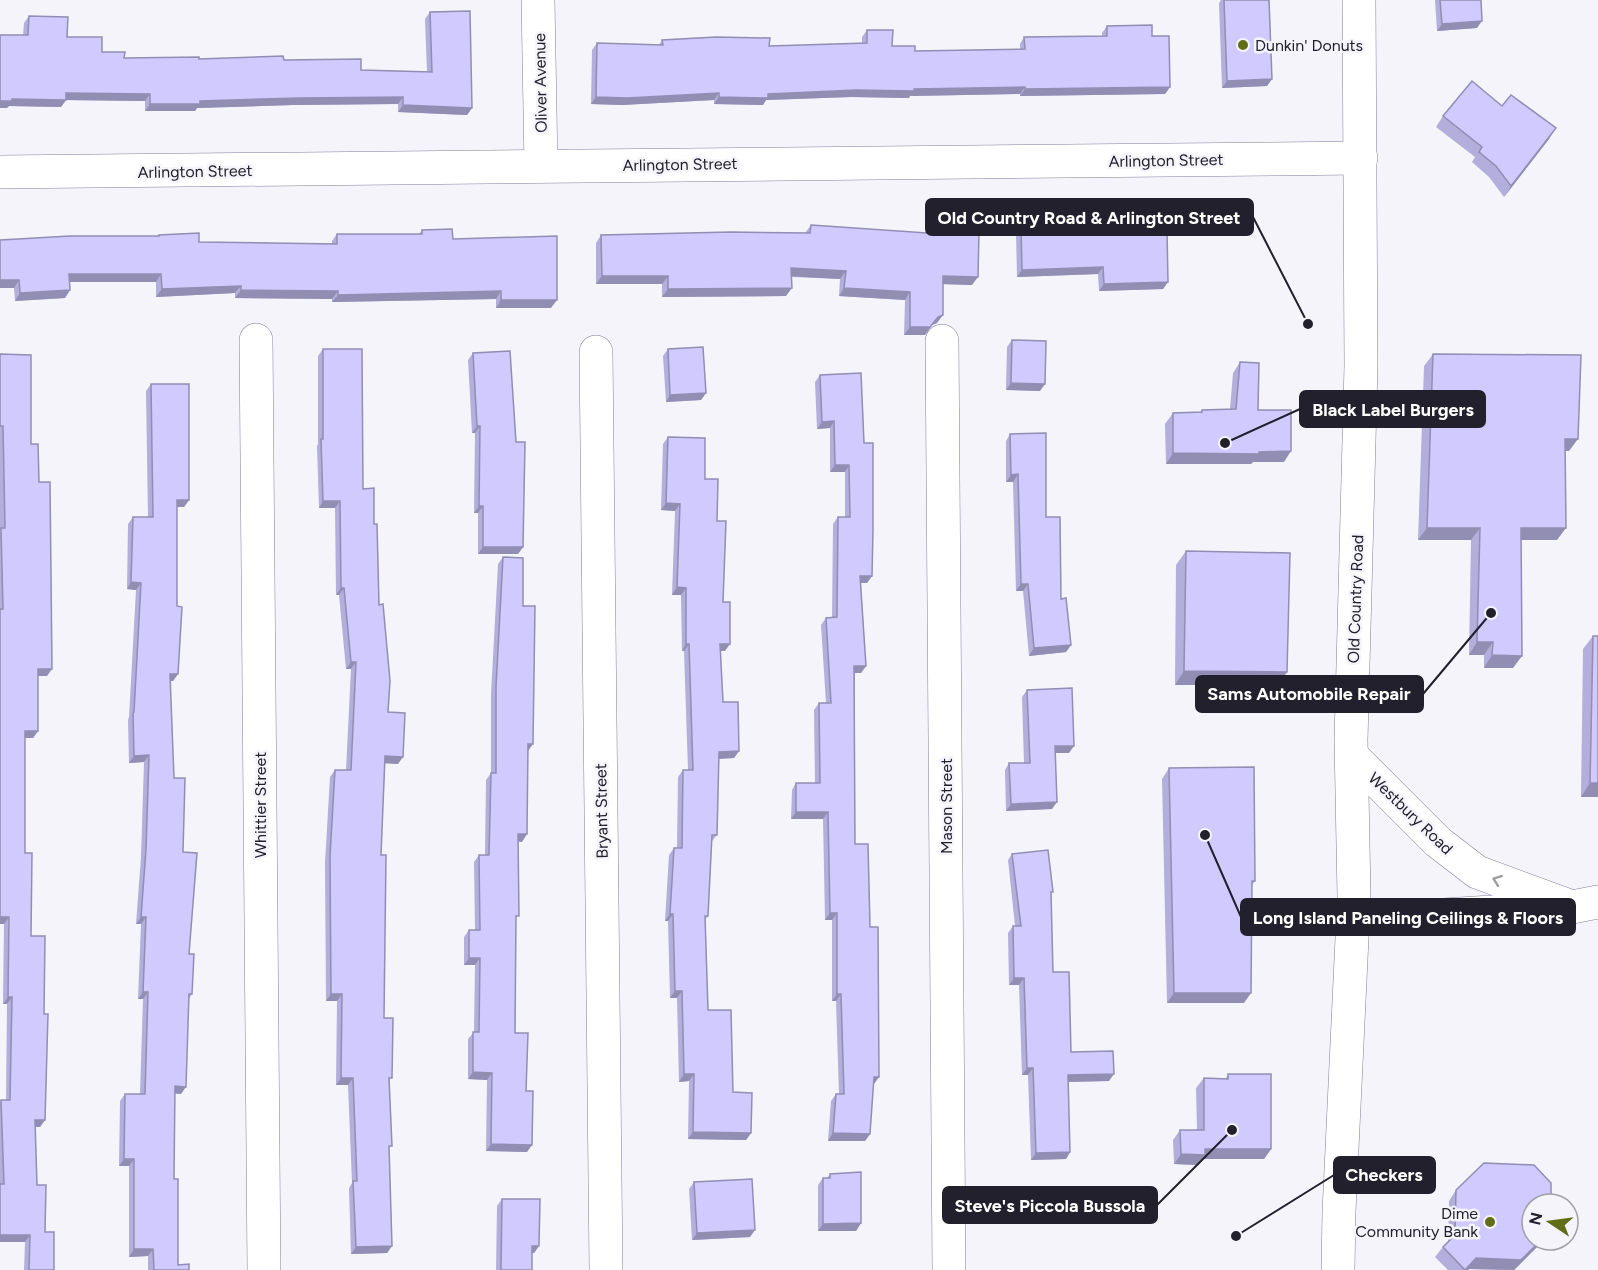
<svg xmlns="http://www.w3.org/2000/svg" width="1598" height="1270" viewBox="0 0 1598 1270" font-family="Figtree,sans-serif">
<rect width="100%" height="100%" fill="#f5f4fb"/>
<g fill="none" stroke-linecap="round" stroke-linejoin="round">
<g stroke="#817e9c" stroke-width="34">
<g id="minor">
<path d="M 538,0 L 541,166"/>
<path d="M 0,172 L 1361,158"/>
<path d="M 256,340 L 264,1270"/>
<path d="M 942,341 L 949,1270"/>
<path d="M 596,352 L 606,1270"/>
<path d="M 1353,757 L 1438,842 L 1477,872 L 1572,907"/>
<path d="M 1352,917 L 1397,918 L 1572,907 L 1598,902"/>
</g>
</g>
<g stroke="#817e9c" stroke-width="34">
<path id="major" d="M 1338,1270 L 1339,1212 L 1354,896 L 1351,740 L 1361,366 L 1359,0"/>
</g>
<use href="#minor" stroke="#fff" stroke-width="33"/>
<use href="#major" stroke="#fff" stroke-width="33"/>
</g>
<g fill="#b3aedb">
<path d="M 1221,0 L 1269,0 L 1272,79 L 1267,86 L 1222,88 L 1219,3 Z"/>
<path d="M 1435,0 L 1481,0 L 1477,28 L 1437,31 Z"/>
<path d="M 430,12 L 472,108 L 467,115 L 398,112 L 398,104 L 293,105 L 197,108 L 195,111 L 145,111 L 145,101 L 66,100 L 61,107 L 9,106 L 7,108 L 23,35 L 24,23 L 29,16 L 67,37 L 102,52 L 124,58 L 284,60 L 361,70 L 427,72 L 425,19 Z"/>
<path d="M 1107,26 L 1152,36 L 1170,87 L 1165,94 L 1020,96 L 1020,94 L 910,96 L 909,98 L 851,97 L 766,100 L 763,105 L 714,104 L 714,100 L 622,105 L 591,104 L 592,50 L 597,43 L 659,45 L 662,40 L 769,46 L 862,44 L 862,37 L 867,30 L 892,46 L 915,51 L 1020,49 L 1020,44 L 1024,37 L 1102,36 L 1102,33 Z"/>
<path d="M 1502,106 L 1549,139 L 1504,197 L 1489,177 L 1472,162 L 1475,157 L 1436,127 L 1443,116 Z"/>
<path d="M 811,225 L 926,233 L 927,231 L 972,285 L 943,284 L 937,323 L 932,325 L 925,335 L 904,335 L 905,300 L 839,296 L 840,279 L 792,277 L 786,296 L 662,297 L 662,284 L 596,284 L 596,243 L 601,235 L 805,233 Z"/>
<path d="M 1021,226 L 1076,233 L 1168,282 L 1163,289 L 1099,291 L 1098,274 L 1017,277 L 1016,233 Z"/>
<path d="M 422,230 L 453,239 L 551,308 L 496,308 L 496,299 L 332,302 L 332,299 L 235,298 L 235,293 L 156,297 L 156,282 L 69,282 L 70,290 L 65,298 L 15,301 L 14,288 L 0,240 L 158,236 L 159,235 L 199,242 L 332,244 L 332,241 L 337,234 L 419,234 Z"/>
<path d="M 1012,340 L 1040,391 L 1006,390 L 1007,347 Z"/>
<path d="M 323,349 L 363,489 L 374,524 L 379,605 L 388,712 L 398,764 L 385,763 L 381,855 L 384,1018 L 390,1081 L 389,1151 L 392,1246 L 387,1253 L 351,1254 L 349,1188 L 352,1183 L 348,1085 L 336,1085 L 337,1001 L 326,1001 L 325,863 L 330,777 L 335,770 L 346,770 L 351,669 L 346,669 L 339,595 L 336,595 L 335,508 L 319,508 L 317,446 L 318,444 L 318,356 Z"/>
<path d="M 668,349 L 706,393 L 701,400 L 666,402 L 663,356 Z"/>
<path d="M 473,353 L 523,547 L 518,554 L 478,554 L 478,513 L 474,513 L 475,433 L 472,433 L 468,360 Z"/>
<path d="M 0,354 L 31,444 L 39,482 L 47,676 L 38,676 L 38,731 L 33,738 L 25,738 L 25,853 L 31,936 L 44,1014 L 45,1120 L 40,1127 L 35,1127 L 37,1185 L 45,1232 L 54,1270 L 24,1270 L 25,1242 L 0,1242 L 0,1102 L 1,1100 L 6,1100 L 7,1004 L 3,1004 L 4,924 L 0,924 Z"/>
<path d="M 1433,354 L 1569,451 L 1565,451 L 1557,540 L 1521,540 L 1513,668 L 1484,668 L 1484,655 L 1469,655 L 1471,540 L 1418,540 L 1424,366 Z"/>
<path d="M 1240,362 L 1258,410 L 1284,462 L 1253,462 L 1251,464 L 1166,464 L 1165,424 L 1173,413 L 1200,412 L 1202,410 L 1230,409 L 1233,373 Z"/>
<path d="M 820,375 L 864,443 L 872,576 L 867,583 L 861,583 L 866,666 L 861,673 L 855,673 L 855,844 L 870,927 L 879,1077 L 873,1084 L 870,1134 L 865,1141 L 828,1141 L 831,1101 L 836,1094 L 839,1094 L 836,1001 L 832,1001 L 832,920 L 825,920 L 823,819 L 791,819 L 792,790 L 796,783 L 815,783 L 814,710 L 819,703 L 826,703 L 821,625 L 826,618 L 832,618 L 833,524 L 838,517 L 845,517 L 845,472 L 830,472 L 830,428 L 817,429 L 815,382 Z"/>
<path d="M 151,384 L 189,500 L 184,507 L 177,507 L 177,606 L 178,674 L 173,681 L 170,681 L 174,778 L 183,852 L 189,954 L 192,994 L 189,999 L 181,1094 L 175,1093 L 174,1179 L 178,1265 L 189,1270 L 148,1270 L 148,1256 L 129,1257 L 129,1166 L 119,1166 L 120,1101 L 125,1094 L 140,1094 L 143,999 L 138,999 L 141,924 L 136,924 L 141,857 L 144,762 L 129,763 L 128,720 L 129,717 L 136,590 L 127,589 L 128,524 L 133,517 L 148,517 L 146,391 Z"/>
<path d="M 1010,434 L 1046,517 L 1061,599 L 1071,645 L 1066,652 L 1029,656 L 1023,591 L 1016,591 L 1013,482 L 1006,482 L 1006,441 Z"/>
<path d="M 668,437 L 705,479 L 717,521 L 723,602 L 725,651 L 720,651 L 723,702 L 739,751 L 734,758 L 718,759 L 717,835 L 712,841 L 708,916 L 705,920 L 708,1010 L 733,1092 L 751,1133 L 746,1140 L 688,1139 L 689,1081 L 679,1082 L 677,998 L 670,998 L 668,921 L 665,921 L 669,855 L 674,848 L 677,848 L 678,777 L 683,770 L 688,770 L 684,651 L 682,651 L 681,595 L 672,595 L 675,511 L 661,510 L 663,444 Z"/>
<path d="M 1186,551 L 1287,672 L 1278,685 L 1175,685 L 1176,565 Z"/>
<path d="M 503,557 L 523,606 L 528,751 L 522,842 L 518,841 L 516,920 L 515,1033 L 526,1091 L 527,1152 L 486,1151 L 487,1080 L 468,1079 L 468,1039 L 474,1032 L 475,965 L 464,965 L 464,937 L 469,930 L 475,930 L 474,862 L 479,855 L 485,855 L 486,780 L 491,773 L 491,694 L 498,564 Z"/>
<path d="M 1593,636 L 1598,797 L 1581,797 L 1583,649 Z"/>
<path d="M 1027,690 L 1069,753 L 1056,753 L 1052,809 L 1006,811 L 1005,770 L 1009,763 L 1024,763 L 1022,697 Z"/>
<path d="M 1169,768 L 1255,881 L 1252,885 L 1244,1003 L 1167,1003 L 1162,779 Z"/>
<path d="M 1012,854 L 1051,894 L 1053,972 L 1071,1052 L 1109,1081 L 1068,1082 L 1070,1152 L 1066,1159 L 1031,1160 L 1028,1075 L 1022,1075 L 1019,985 L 1009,985 L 1008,933 L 1013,926 L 1015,926 L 1008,860 Z"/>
<path d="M 1228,1074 L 1271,1149 L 1264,1159 L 1202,1159 L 1198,1165 L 1174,1164 L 1173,1140 L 1180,1130 L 1197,1130 L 1196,1088 L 1204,1078 L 1226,1078 Z"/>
<path d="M 830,1174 L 861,1223 L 856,1231 L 818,1231 L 818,1185 L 823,1178 L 827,1178 Z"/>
<path d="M 694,1182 L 750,1237 L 692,1240 L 689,1189 Z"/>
<path d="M 1456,1190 L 1532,1240 L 1544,1240 L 1514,1270 L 1469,1269 L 1468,1270 L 1448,1270 L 1435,1257 L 1443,1247 L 1448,1242 L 1449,1201 Z"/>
<path d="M 502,1199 L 539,1246 L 534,1253 L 532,1253 L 532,1270 L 496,1270 L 497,1206 Z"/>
</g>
<g fill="#928db2">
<path d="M 1482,21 L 1477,28 L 1437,31 L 1442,24 Z"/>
<path d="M 1272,79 L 1267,86 L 1222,88 L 1227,81 Z"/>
<path d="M 1025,87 L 1020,94 L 910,96 L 909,98 L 851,97 L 766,100 L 763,105 L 714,104 L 719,97 L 768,94 L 856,90 Z"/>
<path d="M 1170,87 L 1165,94 L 1020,96 L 1025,89 Z"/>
<path d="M 66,93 L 150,94 L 145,101 L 61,100 Z"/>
<path d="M 719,93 L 714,100 L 622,105 L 591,104 L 596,97 Z"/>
<path d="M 403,97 L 398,104 L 293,105 L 197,108 L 195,111 L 145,111 L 150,104 L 200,101 L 298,98 Z"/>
<path d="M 12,99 L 66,100 L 61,107 L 9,106 L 7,108 L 0,108 L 0,101 Z"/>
<path d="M 403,105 L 472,108 L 467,115 L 398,112 Z"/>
<path d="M 1556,128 L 1549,139 L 1504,197 L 1511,186 Z"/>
<path d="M 1103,267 L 1098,274 L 1017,277 L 1022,270 Z"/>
<path d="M 791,268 L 846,271 L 840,279 L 786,276 Z"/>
<path d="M 69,274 L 161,274 L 156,282 L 64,282 Z"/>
<path d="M 602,276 L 668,276 L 662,284 L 596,284 Z"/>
<path d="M 943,276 L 978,277 L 972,285 L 938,284 Z"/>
<path d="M 0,280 L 19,280 L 14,288 L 0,288 Z"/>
<path d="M 1168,282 L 1163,289 L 1099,291 L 1104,284 Z"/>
<path d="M 241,286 L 235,293 L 156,297 L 162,289 Z"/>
<path d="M 792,288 L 786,296 L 662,297 L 668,289 Z"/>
<path d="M 844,288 L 910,292 L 905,300 L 839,296 Z"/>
<path d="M 70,290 L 65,298 L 15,301 L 20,293 Z"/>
<path d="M 241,290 L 338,291 L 332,299 L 235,298 Z"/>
<path d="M 501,291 L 496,299 L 332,302 L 338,295 Z"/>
<path d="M 501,300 L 557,300 L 551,308 L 496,308 Z"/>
<path d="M 943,315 L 937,323 L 932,325 L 925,335 L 904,335 L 910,327 Z"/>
<path d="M 1011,383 L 1045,384 L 1040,391 L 1006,390 Z"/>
<path d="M 706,393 L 701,400 L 666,402 L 670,395 Z"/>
<path d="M 834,421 L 830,428 L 817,429 L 822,422 Z"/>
<path d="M 477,426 L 480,426 L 475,433 L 472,433 Z"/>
<path d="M 1565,439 L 1578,439 L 1569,451 L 1556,451 Z"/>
<path d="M 1291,451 L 1284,462 L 1253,462 L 1251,464 L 1166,464 L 1173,453 Z"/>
<path d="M 835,465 L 849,465 L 845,472 L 830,472 Z"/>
<path d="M 1018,474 L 1013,482 L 1006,482 L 1011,475 Z"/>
<path d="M 177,500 L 189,500 L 184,507 L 172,507 Z"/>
<path d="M 323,501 L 340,501 L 335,508 L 319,508 Z"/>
<path d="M 666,503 L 680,504 L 675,511 L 661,510 Z"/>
<path d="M 479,506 L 483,506 L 478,513 L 474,513 Z"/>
<path d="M 1427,528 L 1480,528 L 1471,540 L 1418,540 Z"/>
<path d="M 1521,528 L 1566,528 L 1557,540 L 1512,540 Z"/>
<path d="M 483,547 L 523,547 L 518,554 L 478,554 Z"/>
<path d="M 860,576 L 872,576 L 867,583 L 855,583 Z"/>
<path d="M 131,582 L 141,583 L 136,590 L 127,589 Z"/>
<path d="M 1021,584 L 1028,584 L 1023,591 L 1016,591 Z"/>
<path d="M 677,587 L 686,588 L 681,595 L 672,595 Z"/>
<path d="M 341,588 L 344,588 L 339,595 L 336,595 Z"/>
<path d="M 1477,642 L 1493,642 L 1484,655 L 1469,655 Z"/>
<path d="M 686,644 L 689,644 L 684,651 L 682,651 Z"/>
<path d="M 720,644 L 730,644 L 725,651 L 715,651 Z"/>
<path d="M 1071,645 L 1066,652 L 1029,656 L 1034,648 Z"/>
<path d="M 1492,655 L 1522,656 L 1513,668 L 1484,668 Z"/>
<path d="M 351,662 L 356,662 L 351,669 L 346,669 Z"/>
<path d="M 854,666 L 866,666 L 861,673 L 850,673 Z"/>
<path d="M 38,669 L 52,669 L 47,676 L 33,676 Z"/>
<path d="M 1184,671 L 1287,672 L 1278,685 L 1175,685 Z"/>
<path d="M 170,674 L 178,674 L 173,681 L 165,681 Z"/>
<path d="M 25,731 L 38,731 L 33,738 L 20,738 Z"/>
<path d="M 528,744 L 533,744 L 528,751 Z"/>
<path d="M 1055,746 L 1074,746 L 1069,753 L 1050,753 Z"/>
<path d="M 739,751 L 734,758 L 714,759 L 719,752 Z"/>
<path d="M 149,755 L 144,762 L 129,763 L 134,756 Z"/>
<path d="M 385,756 L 403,757 L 398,764 L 380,763 Z"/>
<path d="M 1590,783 L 1598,783 L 1598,797 L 1581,797 Z"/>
<path d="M 1057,802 L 1052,809 L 1006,811 L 1011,804 Z"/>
<path d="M 796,812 L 828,812 L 823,819 L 791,819 Z"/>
<path d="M 518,834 L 527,834 L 522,842 L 513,841 Z"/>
<path d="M 830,913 L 837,913 L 832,920 L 825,920 Z"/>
<path d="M 670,914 L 673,914 L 668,921 L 665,921 Z"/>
<path d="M 0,917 L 9,917 L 4,924 L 0,924 Z"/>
<path d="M 141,917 L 146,917 L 141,924 L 136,924 Z"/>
<path d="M 469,958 L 480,958 L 475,965 L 464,965 Z"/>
<path d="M 1014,978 L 1024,978 L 1019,985 L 1009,985 Z"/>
<path d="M 675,991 L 682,991 L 677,998 L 670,998 Z"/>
<path d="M 143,992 L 148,992 L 143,999 L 138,999 Z"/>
<path d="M 1174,993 L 1251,993 L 1244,1003 L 1167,1003 Z"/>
<path d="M 331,994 L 342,994 L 337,1001 L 326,1001 Z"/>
<path d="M 837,994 L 841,994 L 836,1001 L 832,1001 Z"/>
<path d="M 8,997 L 12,997 L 7,1004 L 3,1004 Z"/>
<path d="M 1027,1068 L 1033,1068 L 1028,1075 L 1022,1075 Z"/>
<path d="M 473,1072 L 492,1073 L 487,1080 L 468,1079 Z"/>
<path d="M 684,1074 L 694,1074 L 689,1081 L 679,1082 Z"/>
<path d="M 1114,1074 L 1109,1081 L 1063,1082 L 1068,1075 Z"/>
<path d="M 874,1077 L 879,1077 L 874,1084 L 869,1084 Z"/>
<path d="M 341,1078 L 353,1078 L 348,1085 L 336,1085 Z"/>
<path d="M 175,1086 L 186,1087 L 181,1094 L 170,1093 Z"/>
<path d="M 35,1120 L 45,1120 L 40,1127 L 30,1127 Z"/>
<path d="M 693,1132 L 751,1133 L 746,1140 L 688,1139 Z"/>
<path d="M 833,1133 L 870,1134 L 865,1141 L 828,1141 Z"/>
<path d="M 491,1144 L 532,1145 L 527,1152 L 486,1151 Z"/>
<path d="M 1205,1149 L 1271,1149 L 1264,1159 L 1202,1159 L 1198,1165 L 1174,1164 L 1181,1154 Z"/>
<path d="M 1070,1152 L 1066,1159 L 1031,1160 L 1036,1153 Z"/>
<path d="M 124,1159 L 134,1159 L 129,1166 L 119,1166 Z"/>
<path d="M 861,1223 L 856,1231 L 818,1231 L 823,1224 Z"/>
<path d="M 755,1230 L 750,1237 L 692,1240 L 697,1233 Z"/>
<path d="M 0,1235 L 30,1235 L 25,1242 L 0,1242 Z"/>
<path d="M 1541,1240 L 1544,1240 L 1514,1270 L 1469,1269 L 1468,1270 L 1465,1270 L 1476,1258 Z"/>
<path d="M 392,1246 L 387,1253 L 351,1254 L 356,1247 Z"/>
<path d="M 532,1246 L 539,1246 L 534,1253 L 527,1253 Z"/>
<path d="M 134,1249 L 153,1249 L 148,1256 L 129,1257 Z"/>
</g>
<g fill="#d0caff" stroke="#928db2" stroke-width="1.5">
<path d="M 1224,0 L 1269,0 L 1272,79 L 1227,81 Z"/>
<path d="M 1440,0 L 1481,0 L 1482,21 L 1442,24 Z"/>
<path d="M 470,11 L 472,108 L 403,105 L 403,97 L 298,98 L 200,101 L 200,104 L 150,104 L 150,94 L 66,93 L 66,100 L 12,99 L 12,101 L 0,101 L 0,35 L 28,35 L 29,16 L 68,17 L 67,37 L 102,37 L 102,52 L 125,52 L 124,58 L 199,57 L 199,59 L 283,56 L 284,60 L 361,59 L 361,70 L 432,72 L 430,12 Z"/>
<path d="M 1152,25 L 1152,36 L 1169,36 L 1170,87 L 1025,89 L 1025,87 L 914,89 L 914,91 L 856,90 L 768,94 L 768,98 L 719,97 L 719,93 L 627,98 L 596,97 L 597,43 L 663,45 L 662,40 L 716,37 L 770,38 L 769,46 L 867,43 L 867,30 L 893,30 L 892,46 L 915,46 L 915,51 L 1025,49 L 1024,37 L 1107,36 L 1107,26 Z"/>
<path d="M 1472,81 L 1502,106 L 1511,95 L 1556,128 L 1511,186 L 1496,166 L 1479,152 L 1482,147 L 1443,116 Z"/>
<path d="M 811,225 L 927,233 L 927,231 L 979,232 L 978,277 L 943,276 L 943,315 L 938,317 L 930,327 L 910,327 L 910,292 L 844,288 L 846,271 L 791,268 L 792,288 L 668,289 L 668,276 L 602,276 L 601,235 L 731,232 L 810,233 Z"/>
<path d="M 1076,225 L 1076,233 L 1167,230 L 1168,282 L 1104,284 L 1103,267 L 1022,270 L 1021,226 Z"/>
<path d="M 452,229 L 453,239 L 557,236 L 557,300 L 501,300 L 501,291 L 338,295 L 338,291 L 241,290 L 241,286 L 162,289 L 161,274 L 69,274 L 70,290 L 20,293 L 19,280 L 0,280 L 0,240 L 70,236 L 159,236 L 159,235 L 199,233 L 199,242 L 337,244 L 337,234 L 422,234 L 422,230 Z"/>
<path d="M 1012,340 L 1046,341 L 1045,384 L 1011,383 Z"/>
<path d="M 703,347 L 706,393 L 670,395 L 668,349 Z"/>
<path d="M 323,349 L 362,349 L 363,489 L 374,488 L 374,524 L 377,524 L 379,605 L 383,604 L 390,681 L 388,712 L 405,713 L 403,757 L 385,756 L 381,855 L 386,855 L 384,1018 L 393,1018 L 392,1078 L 389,1078 L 392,1146 L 389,1146 L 392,1246 L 356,1247 L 353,1181 L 357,1181 L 353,1078 L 341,1078 L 342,994 L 331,994 L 330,856 L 335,770 L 351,770 L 356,662 L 351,662 L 344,588 L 341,588 L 340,501 L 323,501 L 321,439 L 323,439 Z"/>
<path d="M 510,351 L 516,442 L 525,442 L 523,547 L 483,547 L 483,506 L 479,506 L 480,426 L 477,426 L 473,353 Z"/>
<path d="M 0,354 L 31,355 L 31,444 L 38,444 L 39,482 L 50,482 L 52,669 L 38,669 L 38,731 L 25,731 L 25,853 L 32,853 L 31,936 L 45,936 L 44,1014 L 48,1014 L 45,1120 L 35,1120 L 37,1185 L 46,1185 L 45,1232 L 54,1232 L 54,1270 L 29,1270 L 30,1235 L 0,1235 L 0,1184 L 4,1184 L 1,1100 L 10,1100 L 12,997 L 8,997 L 9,917 L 0,917 L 0,609 L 3,609 L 1,528 L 5,528 L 3,426 L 0,426 Z"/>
<path d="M 1433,354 L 1581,355 L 1578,439 L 1565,439 L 1566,528 L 1521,528 L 1522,656 L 1492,655 L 1493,642 L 1477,642 L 1480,528 L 1427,528 Z"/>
<path d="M 1240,362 L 1259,363 L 1258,410 L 1291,410 L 1291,451 L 1259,452 L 1259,454 L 1173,453 L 1173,413 L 1202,412 L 1202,410 L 1236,409 Z"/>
<path d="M 861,373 L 864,443 L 873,443 L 873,529 L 872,576 L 860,576 L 866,666 L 854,666 L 855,844 L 868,844 L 870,927 L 878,927 L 879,1077 L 874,1077 L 870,1134 L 833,1133 L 836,1094 L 844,1094 L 841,994 L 837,994 L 837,913 L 830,913 L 828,812 L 796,812 L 796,783 L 820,783 L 819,703 L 831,703 L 826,618 L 837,617 L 838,517 L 850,517 L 849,465 L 835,465 L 834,421 L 822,422 L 820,375 Z"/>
<path d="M 151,384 L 189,384 L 189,500 L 177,500 L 177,606 L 182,607 L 178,674 L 170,674 L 174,778 L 185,778 L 183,852 L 197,853 L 189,954 L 194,954 L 192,994 L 189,994 L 186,1087 L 175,1086 L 174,1179 L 178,1179 L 178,1265 L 189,1264 L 189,1270 L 154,1270 L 153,1249 L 134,1249 L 134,1159 L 124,1159 L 125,1094 L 145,1094 L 148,992 L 143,992 L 146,917 L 141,917 L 146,849 L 149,755 L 134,756 L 133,713 L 134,712 L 141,583 L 131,582 L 133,517 L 153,517 Z"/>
<path d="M 1046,433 L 1046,517 L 1060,517 L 1061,599 L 1066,598 L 1071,645 L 1034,648 L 1028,584 L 1021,584 L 1018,474 L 1011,475 L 1010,434 Z"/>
<path d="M 668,437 L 705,438 L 705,479 L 718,479 L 717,521 L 726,521 L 723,602 L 730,602 L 730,644 L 720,644 L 723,702 L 738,702 L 739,751 L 719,752 L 717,835 L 712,835 L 708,916 L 705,916 L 708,1010 L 731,1010 L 733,1092 L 752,1093 L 751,1133 L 693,1132 L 694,1074 L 684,1074 L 682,991 L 675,991 L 673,914 L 670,914 L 674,848 L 682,848 L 683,770 L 693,770 L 689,644 L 686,644 L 686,588 L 677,587 L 680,504 L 666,503 Z"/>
<path d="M 1186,551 L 1290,553 L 1287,672 L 1184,671 Z"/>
<path d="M 503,557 L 523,558 L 523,606 L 535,606 L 533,744 L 528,744 L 527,834 L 518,834 L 519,916 L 516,916 L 515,1033 L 528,1033 L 526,1091 L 533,1091 L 532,1145 L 491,1144 L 492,1073 L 473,1072 L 473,1032 L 479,1032 L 480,958 L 469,958 L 469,930 L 480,930 L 479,855 L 489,855 L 491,773 L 496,773 L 496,687 Z"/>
<path d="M 1593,636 L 1598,636 L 1598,783 L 1590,783 Z"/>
<path d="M 1072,688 L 1074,746 L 1055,746 L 1057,802 L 1011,804 L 1009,763 L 1030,763 L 1027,690 Z"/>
<path d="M 1254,767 L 1255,881 L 1252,881 L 1251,993 L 1174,993 L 1169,768 Z"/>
<path d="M 1048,850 L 1053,892 L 1051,892 L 1053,972 L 1069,972 L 1071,1052 L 1113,1051 L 1114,1074 L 1068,1075 L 1070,1152 L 1036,1153 L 1033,1068 L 1027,1068 L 1024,978 L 1014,978 L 1013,926 L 1021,926 L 1012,854 Z"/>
<path d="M 1228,1074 L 1271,1074 L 1271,1149 L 1205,1149 L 1205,1155 L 1181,1154 L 1180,1130 L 1204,1130 L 1204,1078 L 1228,1079 Z"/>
<path d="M 1484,1163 L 1534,1165 L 1551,1183 L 1551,1204 L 1532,1204 L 1532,1240 L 1541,1240 L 1521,1260 L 1476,1258 L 1465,1270 L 1443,1247 L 1455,1235 L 1456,1190 Z"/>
<path d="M 861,1172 L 861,1223 L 823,1224 L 823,1178 L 830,1178 L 830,1174 Z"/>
<path d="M 752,1179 L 755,1230 L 697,1233 L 694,1182 Z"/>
<path d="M 502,1199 L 540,1199 L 539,1246 L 532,1246 L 532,1270 L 501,1270 Z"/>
</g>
<defs><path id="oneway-chevron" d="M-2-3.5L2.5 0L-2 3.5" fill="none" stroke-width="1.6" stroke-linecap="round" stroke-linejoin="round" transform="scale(1.5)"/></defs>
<use stroke="#9c9ba0" href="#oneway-chevron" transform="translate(1497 880) rotate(-160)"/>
<g fill="#626e17" stroke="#f5f4fb" stroke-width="2">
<circle cx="1243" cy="45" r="6"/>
<circle cx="1490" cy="1222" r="6"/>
</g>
<g text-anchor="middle" stroke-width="5" stroke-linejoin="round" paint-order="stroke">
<g font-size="16" fill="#22202c" stroke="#f5f4fb" text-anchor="start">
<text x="1255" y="51">Dunkin' Donuts</text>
<text x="1478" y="1219" text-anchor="end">Dime<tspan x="1478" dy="18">Community Bank</tspan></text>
</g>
<g font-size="16" fill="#22202c" stroke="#f5f4fb">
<text transform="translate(540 83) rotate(-91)" y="6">Oliver Avenue</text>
<text transform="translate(1166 160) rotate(-1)" y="6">Arlington Street</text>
<text transform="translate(680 164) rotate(-1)" y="6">Arlington Street</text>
<text transform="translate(195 171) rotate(-1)" y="6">Arlington Street</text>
<text transform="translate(1355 599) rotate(-88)" y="6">Old Country Road</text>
<text transform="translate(260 805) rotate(-90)" y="6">Whittier Street</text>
<text transform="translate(946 806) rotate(-90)" y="6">Mason Street</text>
<text transform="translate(601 811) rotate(-91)" y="6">Bryant Street</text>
<text transform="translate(1411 813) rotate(44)" y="6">Westbury Road</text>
</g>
</g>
<path fill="none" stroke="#22202c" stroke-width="2" d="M1308 324L1253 217M1225 443L1300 409M1491 613L1423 694M1205 835L1241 917M1236 1236L1334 1175M1232 1130L1157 1205"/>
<g fill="#22202c" stroke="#f5f4fb" stroke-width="2">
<circle cx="1308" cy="324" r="6"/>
<circle cx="1225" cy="443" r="6"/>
<circle cx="1491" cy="613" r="6"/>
<circle cx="1205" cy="835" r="6"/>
<circle cx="1236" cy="1236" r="6"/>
<circle cx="1232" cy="1130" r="6"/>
</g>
<g fill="#22202c" stroke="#22202c" stroke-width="2">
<rect x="926" y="199" width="327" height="36" rx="6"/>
<rect x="1300" y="391" width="185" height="36" rx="6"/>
<rect x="1196" y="676" width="227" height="36" rx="6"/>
<rect x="1241" y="899" width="334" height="36" rx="6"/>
<rect x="1334" y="1157" width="101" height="36" rx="6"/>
<rect x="943" y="1187" width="214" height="36" rx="6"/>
</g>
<g font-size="18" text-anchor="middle" font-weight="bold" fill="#fff">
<text x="1089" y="224">Old Country Road &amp; Arlington Street</text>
<text x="1393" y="416">Black Label Burgers</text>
<text x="1309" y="700">Sams Automobile Repair</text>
<text x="1408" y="924">Long Island Paneling Ceilings &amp; Floors</text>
<text x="1384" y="1181">Checkers</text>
<text x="1050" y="1212">Steve's Piccola Bussola</text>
</g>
<g transform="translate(1550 1222) rotate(283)"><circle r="28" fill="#f5f4fb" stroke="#a19fa8" stroke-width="1.5"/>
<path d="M0-4.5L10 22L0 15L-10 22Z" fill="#626e17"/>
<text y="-9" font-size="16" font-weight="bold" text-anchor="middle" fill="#22202c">N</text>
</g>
</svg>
